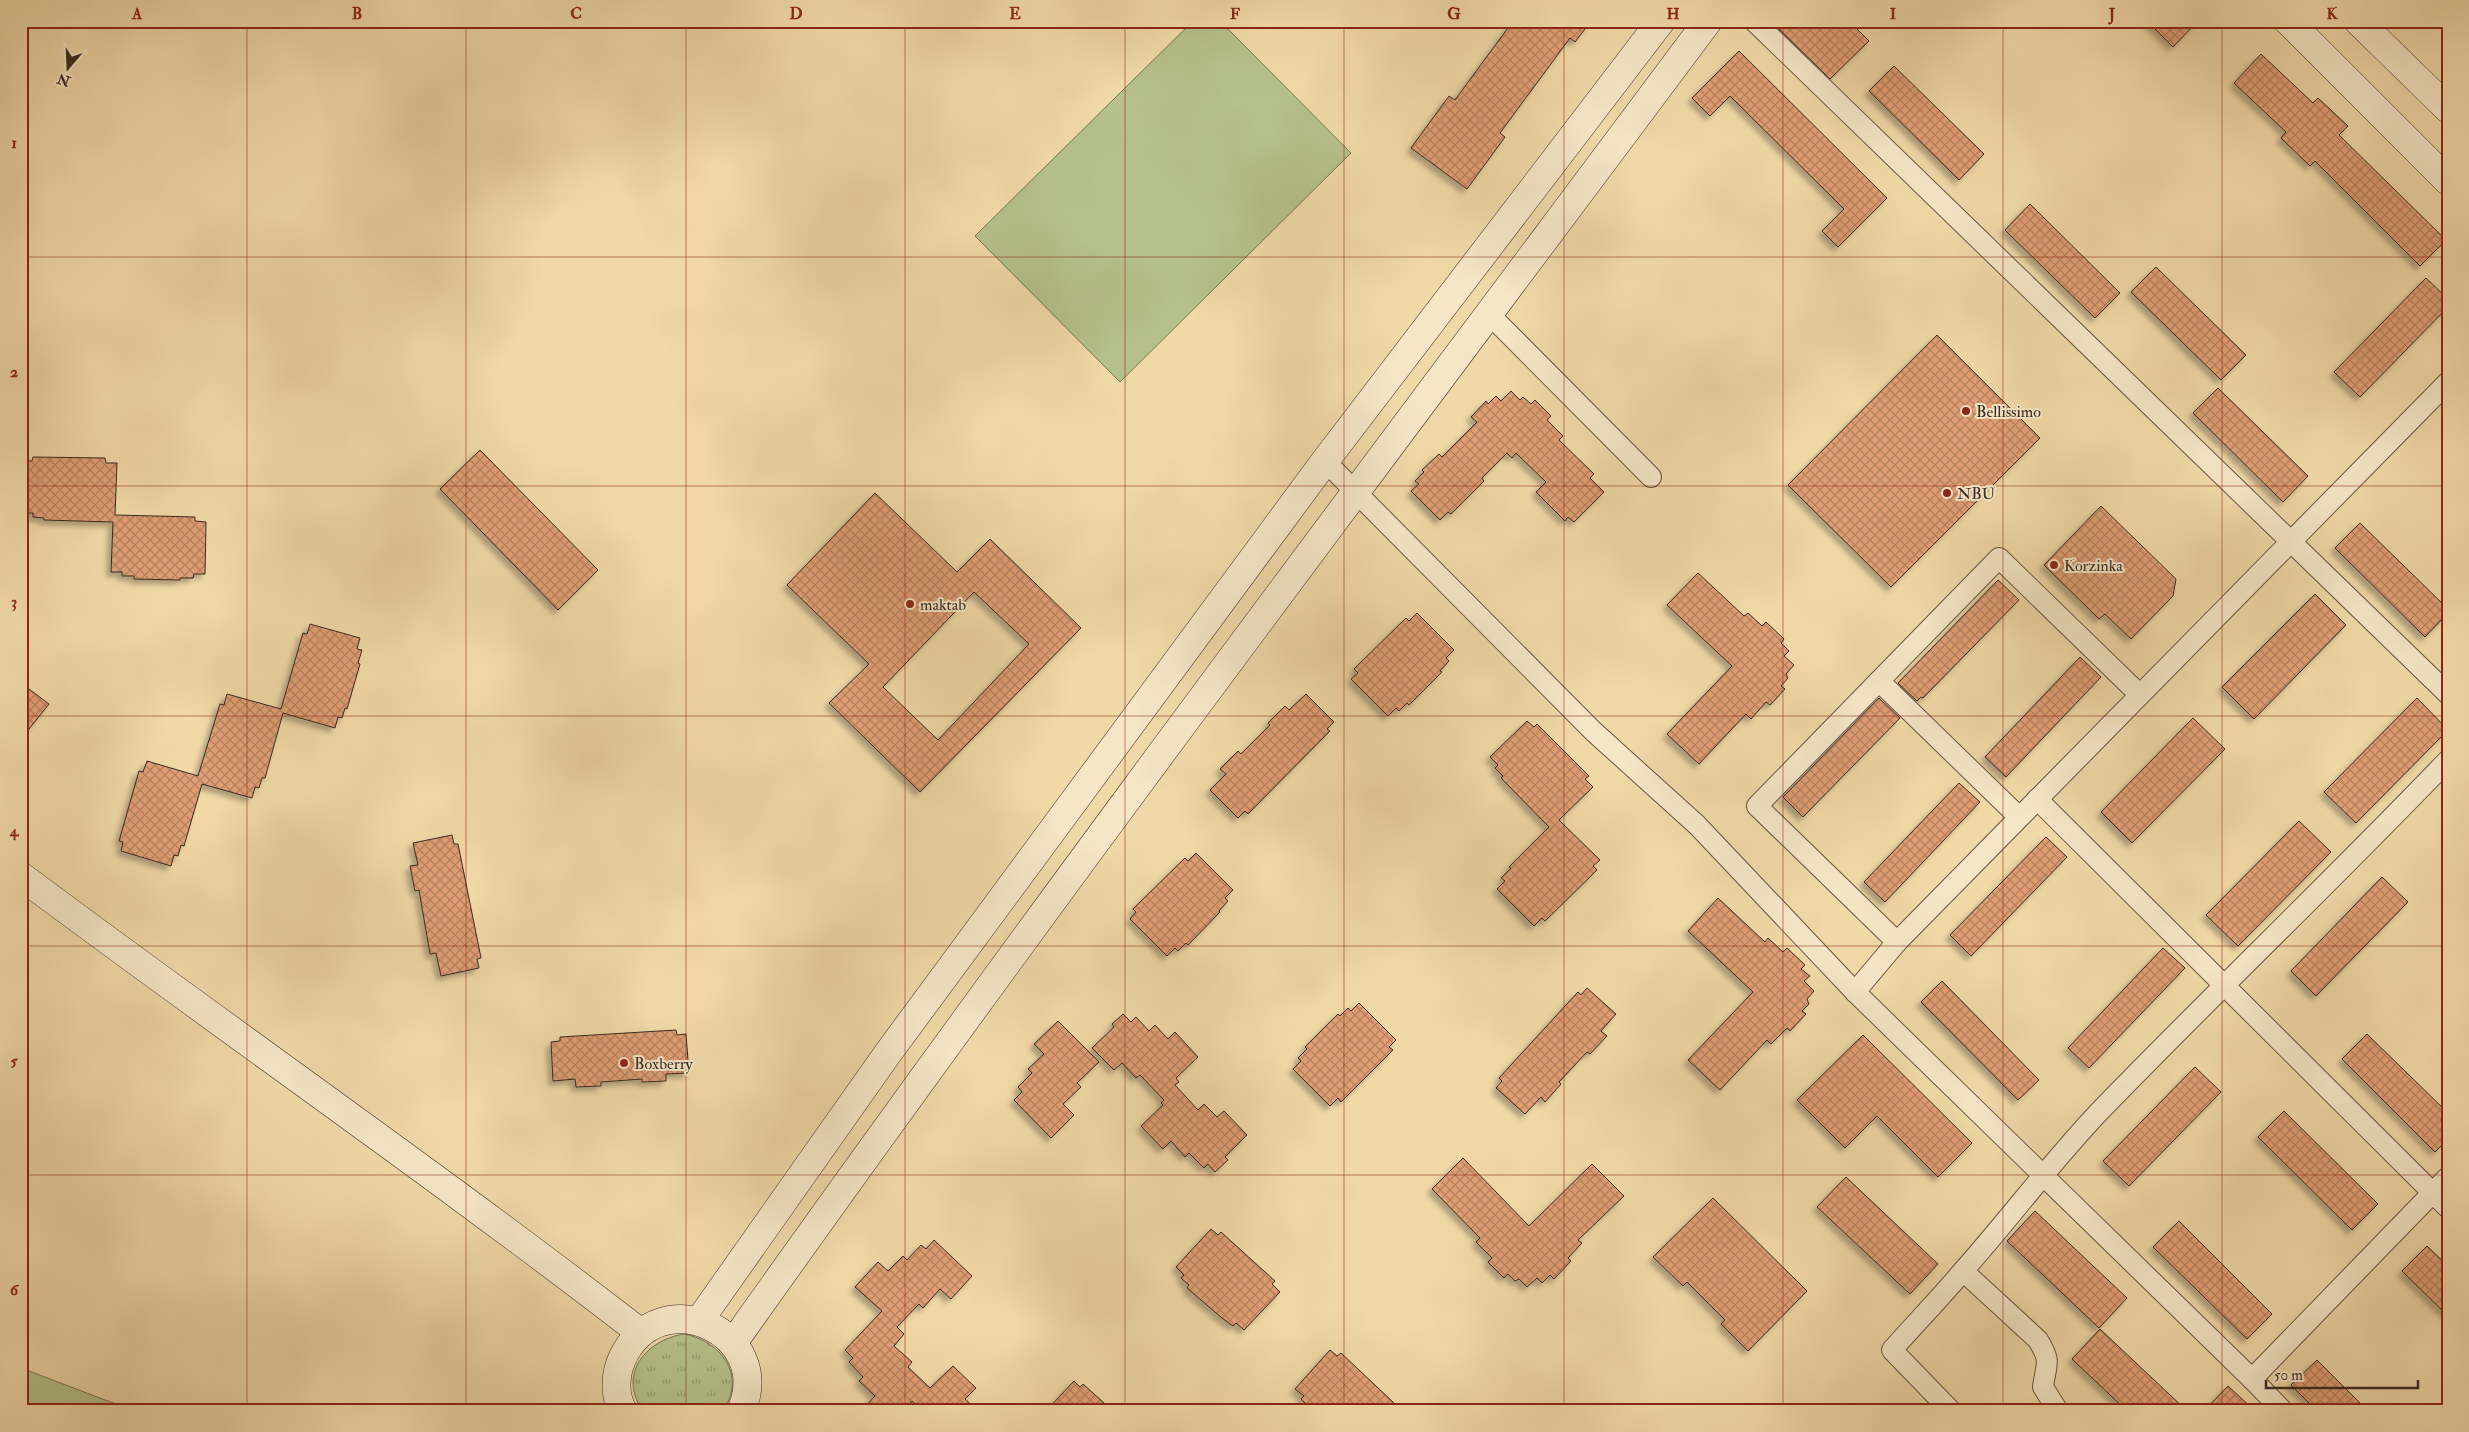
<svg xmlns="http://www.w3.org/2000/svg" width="2469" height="1432" viewBox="0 0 2469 1432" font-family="'IM FELL Double Pica',serif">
<defs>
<pattern id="grass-tufts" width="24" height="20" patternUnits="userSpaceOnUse" patternTransform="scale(1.25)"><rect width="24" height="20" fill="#b5c08a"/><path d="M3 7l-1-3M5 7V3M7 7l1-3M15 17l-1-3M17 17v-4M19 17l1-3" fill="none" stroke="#949c70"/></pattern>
<pattern id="building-cross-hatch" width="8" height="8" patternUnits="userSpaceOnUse" patternTransform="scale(1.25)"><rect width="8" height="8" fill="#df9e73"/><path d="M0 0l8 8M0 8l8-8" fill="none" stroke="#b6815e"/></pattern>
<filter id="shadow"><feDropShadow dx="-4.5" dy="4.5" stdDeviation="2.5" flood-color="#0004"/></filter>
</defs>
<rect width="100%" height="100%" fill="#f0d8a7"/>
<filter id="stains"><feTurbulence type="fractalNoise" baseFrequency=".004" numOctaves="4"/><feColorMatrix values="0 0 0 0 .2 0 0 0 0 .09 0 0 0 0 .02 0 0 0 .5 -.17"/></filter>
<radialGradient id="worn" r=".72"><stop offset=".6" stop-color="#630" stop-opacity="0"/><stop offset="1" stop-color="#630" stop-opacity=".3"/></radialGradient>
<path fill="url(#grass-tufts)" stroke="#767556" d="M 684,1334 C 721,1341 747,1375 723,1411 L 643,1411 C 617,1374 646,1340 684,1334 Z"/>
<g fill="#b5c08a" stroke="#767556">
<path d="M 1193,21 L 1220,21 L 1351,153 L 1120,382 L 975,236 Z"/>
<path d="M 21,1368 L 134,1411 L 21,1411 Z"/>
</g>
<g fill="url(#building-cross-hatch)" stroke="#382a23" fill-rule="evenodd" filter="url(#shadow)">
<path d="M 1513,21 L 1591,21 L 1575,42 L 1570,38 L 1500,133 L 1505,137 L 1467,189 L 1411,148 L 1449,96 L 1455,100 Z"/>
<path d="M 1771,21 L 1849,21 L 1869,41 L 1830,79 Z"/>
<path d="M 2147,21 L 2198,21 L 2173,47 Z"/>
<path d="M 1739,51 L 1887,198 L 1838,247 L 1822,231 L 1844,209 L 1730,96 L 1710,116 L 1692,98 Z"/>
<path d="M 2261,54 L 2313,103 L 2318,98 L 2348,126 L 2339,135 L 2446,240 L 2420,266 L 2315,161 L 2310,166 L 2281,138 L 2286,132 L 2234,83 Z"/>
<path d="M 1894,66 L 1984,154 L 1959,180 L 1869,91 Z"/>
<path d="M 2030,204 L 2120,293 L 2095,318 L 2005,230 Z"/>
<path d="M 2156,267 L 2246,355 L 2221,380 L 2131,292 Z"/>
<path d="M 2426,278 L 2448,299 L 2448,307 L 2360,397 L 2334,372 Z"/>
<path d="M 1937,335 L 2040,438 L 1891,587 L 1788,485 Z"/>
<path d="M 2218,388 L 2308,476 L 2283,502 L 2193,413 Z"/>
<path d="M 1511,391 L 1520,400 L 1523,397 L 1531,404 L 1535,400 L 1551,416 L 1547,420 L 1563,436 L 1559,440 L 1594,474 L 1590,478 L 1604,492 L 1574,522 L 1568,517 L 1565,521 L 1536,492 L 1546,482 L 1516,453 L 1512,458 L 1507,453 L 1482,478 L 1484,481 L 1451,514 L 1448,512 L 1440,520 L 1411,491 L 1419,484 L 1415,481 L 1424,472 L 1422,470 L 1439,454 L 1442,457 L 1477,422 L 1471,417 L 1486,401 L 1488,404 L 1496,396 L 1501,401 Z"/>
<path d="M 480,450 L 598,570 L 558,610 L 440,489 Z"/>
<path d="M 33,457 L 105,458 L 106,463 L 117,463 L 115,515 L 195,517 L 195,521 L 206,522 L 205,574 L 194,574 L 193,578 L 180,578 L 180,580 L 134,579 L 134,576 L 122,576 L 122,572 L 111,572 L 113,522 L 44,520 L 44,518 L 33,517 L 33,513 L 22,513 L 23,461 L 32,461 Z"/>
<path d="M 875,493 L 957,572 L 990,539 L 1081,628 L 920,792 L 829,703 L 869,664 L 787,585 ZM 974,592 L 1029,644 L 938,740 L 883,687 Z"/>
<path d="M 2101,506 L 2176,579 L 2173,596 L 2131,639 L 2105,614 L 2099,619 L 2044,565 Z"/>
<path d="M 2360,523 L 2448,609 L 2448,613 L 2425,637 L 2335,548 Z"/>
<path d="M 1698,573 L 1744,616 L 1748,613 L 1762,626 L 1766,622 L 1784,639 L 1781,643 L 1789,651 L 1784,656 L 1794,665 L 1786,674 L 1788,678 L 1781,686 L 1785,689 L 1770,705 L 1766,702 L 1751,719 L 1746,714 L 1699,764 L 1667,734 L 1732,666 L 1667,605 Z"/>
<path d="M 1998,580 L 2019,600 L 1923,698 L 1921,697 L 1917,701 L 1898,683 Z"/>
<path d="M 2315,594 L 2346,625 L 2254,719 L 2222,687 Z"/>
<path d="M 1417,613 L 1454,650 L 1446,658 L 1449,661 L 1440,671 L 1442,672 L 1409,705 L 1407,703 L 1399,711 L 1396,708 L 1388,716 L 1351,679 L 1358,673 L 1354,669 L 1406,618 L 1409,621 Z"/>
<path d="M 310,624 L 360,638 L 357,649 L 362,650 L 358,663 L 360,664 L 347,709 L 345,708 L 342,718 L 338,717 L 335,728 L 283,713 L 265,778 L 262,778 L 259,788 L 255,787 L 252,798 L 202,784 L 184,846 L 181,845 L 178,856 L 174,855 L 171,866 L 121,851 L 123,842 L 119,841 L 139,771 L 143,772 L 147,761 L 198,776 L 220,704 L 224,705 L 227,694 L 281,709 L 303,633 L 307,634 Z"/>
<path d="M 2080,657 L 2101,677 L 2006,777 L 1985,757 Z"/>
<path d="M 21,683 L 49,704 L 21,739 Z"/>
<path d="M 1306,694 L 1334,722 L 1327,729 L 1330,731 L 1248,814 L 1245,811 L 1238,818 L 1210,790 L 1226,774 L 1220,769 L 1238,751 L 1241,754 L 1270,725 L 1268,723 L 1285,706 L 1289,710 Z"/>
<path d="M 1879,698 L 1900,718 L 1803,817 L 1783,797 Z"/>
<path d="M 2417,698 L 2448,730 L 2356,823 L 2324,792 Z"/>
<path d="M 2193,718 L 2225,749 L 2132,843 L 2101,812 Z"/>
<path d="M 1527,721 L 1534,727 L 1537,724 L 1589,776 L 1585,779 L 1593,787 L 1559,820 L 1600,860 L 1593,866 L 1597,870 L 1545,921 L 1542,918 L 1534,926 L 1497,889 L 1505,881 L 1501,878 L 1511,868 L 1509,867 L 1549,827 L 1501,778 L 1503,776 L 1495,768 L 1498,765 L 1490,757 Z"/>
<path d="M 1959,783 L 1980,802 L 1885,902 L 1864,882 Z"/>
<path d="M 2299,821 L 2331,852 L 2238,946 L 2206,915 Z"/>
<path d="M 452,835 L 454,844 L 458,844 L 481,958 L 477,959 L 479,968 L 441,976 L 436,953 L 430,954 L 419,890 L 415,891 L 410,866 L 418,865 L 413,843 Z"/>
<path d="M 2046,837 L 2067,857 L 1971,956 L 1950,935 Z"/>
<path d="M 1196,853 L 1233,890 L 1225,898 L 1228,901 L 1219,911 L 1220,912 L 1188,945 L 1186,943 L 1178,951 L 1175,948 L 1167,956 L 1130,919 L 1136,912 L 1133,909 L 1185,858 L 1188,861 Z"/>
<path d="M 2382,877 L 2408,902 L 2316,996 L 2291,971 Z"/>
<path d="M 1718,898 L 1765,942 L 1768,938 L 1783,952 L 1787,948 L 1805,965 L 1801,969 L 1810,976 L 1804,981 L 1814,991 L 1807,999 L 1809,1004 L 1802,1011 L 1806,1014 L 1790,1031 L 1787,1028 L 1771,1044 L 1767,1040 L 1720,1090 L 1688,1060 L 1753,992 L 1688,931 Z"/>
<path d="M 2163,948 L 2185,968 L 2089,1068 L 2068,1048 Z"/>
<path d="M 1942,981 L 2039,1080 L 2018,1100 L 1921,1002 Z"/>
<path d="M 1587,988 L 1616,1014 L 1601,1031 L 1607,1036 L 1590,1054 L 1587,1052 L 1559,1082 L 1561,1084 L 1545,1102 L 1541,1097 L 1525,1114 L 1496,1088 L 1502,1081 L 1499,1078 L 1578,992 L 1581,995 Z"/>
<path d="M 1359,1003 L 1396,1040 L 1389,1047 L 1393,1050 L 1341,1102 L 1338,1098 L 1330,1106 L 1293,1069 L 1301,1061 L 1298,1058 L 1307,1049 L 1305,1047 L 1338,1014 L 1340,1016 L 1348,1008 L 1351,1011 Z"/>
<path d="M 1123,1014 L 1131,1022 L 1136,1017 L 1149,1031 L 1155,1025 L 1168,1039 L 1175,1032 L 1198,1057 L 1176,1078 L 1179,1082 L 1175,1085 L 1198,1110 L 1204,1104 L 1217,1117 L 1224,1111 L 1247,1135 L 1225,1157 L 1228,1160 L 1215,1172 L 1208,1164 L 1204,1168 L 1189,1153 L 1185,1157 L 1171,1141 L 1163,1149 L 1141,1126 L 1163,1105 L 1161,1103 L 1164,1100 L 1140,1075 L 1136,1078 L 1122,1063 L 1114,1070 L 1092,1048 L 1114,1027 L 1112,1024 Z"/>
<path d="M 1058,1021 L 1099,1062 L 1077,1083 L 1081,1087 L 1063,1104 L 1074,1115 L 1051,1138 L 1014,1100 L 1022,1092 L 1018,1087 L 1032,1073 L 1028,1069 L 1044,1054 L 1034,1044 Z"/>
<path d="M 676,1030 L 677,1035 L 686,1034 L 689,1073 L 666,1074 L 666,1081 L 642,1082 L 642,1079 L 601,1082 L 601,1086 L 576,1087 L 575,1079 L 553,1081 L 551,1042 L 560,1041 L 560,1037 Z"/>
<path d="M 2367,1034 L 2448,1113 L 2448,1139 L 2435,1152 L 2342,1059 Z"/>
<path d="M 1863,1035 L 1972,1143 L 1938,1177 L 1877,1116 L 1845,1148 L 1797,1100 Z"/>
<path d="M 2195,1067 L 2221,1092 L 2129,1186 L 2103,1161 Z"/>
<path d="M 2284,1111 L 2378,1204 L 2352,1230 L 2258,1137 Z"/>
<path d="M 1463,1158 L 1529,1226 L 1592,1164 L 1624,1196 L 1578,1240 L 1582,1243 L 1568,1258 L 1571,1261 L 1554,1279 L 1550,1275 L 1542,1283 L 1537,1278 L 1527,1287 L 1519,1279 L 1515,1281 L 1508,1274 L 1504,1278 L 1488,1262 L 1492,1258 L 1476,1242 L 1480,1238 L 1432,1189 Z"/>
<path d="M 1846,1177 L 1938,1264 L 1910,1294 L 1817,1207 Z"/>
<path d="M 1713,1198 L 1807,1291 L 1748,1351 L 1721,1324 L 1725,1320 L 1687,1282 L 1683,1286 L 1653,1257 Z"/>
<path d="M 2035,1211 L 2127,1298 L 2099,1328 L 2007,1241 Z"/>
<path d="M 2179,1221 L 2272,1314 L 2247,1339 L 2153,1247 Z"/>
<path d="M 1211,1229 L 1218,1235 L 1221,1232 L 1275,1281 L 1272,1284 L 1280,1292 L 1244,1330 L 1236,1323 L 1233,1326 L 1222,1318 L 1187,1288 L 1189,1285 L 1181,1278 L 1184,1275 L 1176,1267 Z"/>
<path d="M 934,1240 L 972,1276 L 951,1299 L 940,1289 L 923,1308 L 919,1304 L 897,1327 L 904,1334 L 894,1346 L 912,1362 L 908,1367 L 930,1388 L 953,1366 L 976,1388 L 965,1399 L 978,1411 L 924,1411 L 912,1401 L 902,1411 L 861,1411 L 875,1396 L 859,1381 L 863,1377 L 849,1362 L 853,1358 L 845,1350 L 882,1311 L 855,1287 L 878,1262 L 888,1271 L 903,1256 L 907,1260 L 921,1245 L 926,1249 Z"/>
<path d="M 2427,1246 L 2448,1266 L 2448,1316 L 2402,1271 Z"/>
<path d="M 2100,1329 L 2187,1411 L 2127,1411 L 2072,1359 Z"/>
<path d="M 1330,1350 L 1337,1356 L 1341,1353 L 1394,1403 L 1387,1411 L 1313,1411 L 1301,1399 L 1304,1396 L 1295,1389 Z"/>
<path d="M 2317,1360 L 2368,1411 L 2317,1411 L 2291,1385 Z"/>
<path d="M 1074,1381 L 1080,1387 L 1083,1384 L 1113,1411 L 1046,1411 Z"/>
<path d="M 2228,1386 L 2255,1411 L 2204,1411 Z"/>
</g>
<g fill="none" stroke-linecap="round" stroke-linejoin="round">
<g stroke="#665644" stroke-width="22">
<g id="street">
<path d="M 1754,21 L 2448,694"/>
<path d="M 1489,314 L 1651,477"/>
<path d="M 1325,461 L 1593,731 L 1697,825 L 1855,992 L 2252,1379 L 2448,1177"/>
<path d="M 1879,681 L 2019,817"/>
<path d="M 2037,799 L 2448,1208"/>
<path d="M 1897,942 L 1757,806 L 1999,558 L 2139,694"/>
<path d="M 1855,992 L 1897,942 L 2448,382"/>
<path d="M 1963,1271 L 2038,1340 C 2052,1363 2046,1363 2043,1387 L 2058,1411"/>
<path d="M 2252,1379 L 2283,1411"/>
<path d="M 1951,1411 L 1892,1350 C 1916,1323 1940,1298 1963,1271 C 2009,1219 2050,1164 2098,1113 C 2213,994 2333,880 2448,760"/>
</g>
</g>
<g stroke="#382a23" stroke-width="29">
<g id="secondary">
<path d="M 2288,21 L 2448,181"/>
<path d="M 2358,21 L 2448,109"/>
<path d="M 21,876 C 227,1030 438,1176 641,1333"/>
<path d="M 699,1321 L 888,1053 L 1325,461 L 1661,21"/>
<path d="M 733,1343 C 1050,896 1380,460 1708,21"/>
<path d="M 623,1411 C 614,1396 615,1374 622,1359 C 658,1279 776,1332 741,1411"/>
</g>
</g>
<use href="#street" stroke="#f5e6c6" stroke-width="20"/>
<use href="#secondary" stroke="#f5e6c6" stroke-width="28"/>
</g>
<path fill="none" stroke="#8f2418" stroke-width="1" stroke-opacity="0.55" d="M 247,21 L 247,1411M 466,21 L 466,1411M 686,21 L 686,1411M 905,21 L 905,1411M 1125,21 L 1125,1411M 1344,21 L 1344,1411M 1564,21 L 1564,1411M 1783,21 L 1783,1411M 2003,21 L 2003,1411M 2222,21 L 2222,1411M 21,257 L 2448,257M 21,486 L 2448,486M 21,716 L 2448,716M 21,946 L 2448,946M 21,1175 L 2448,1175"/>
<g fill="#8f2418" stroke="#f5e6c6" stroke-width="2">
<circle cx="1966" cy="411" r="5"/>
<circle cx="1947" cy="493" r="5"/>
<circle cx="2054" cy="565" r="5"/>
<circle cx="910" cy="604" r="5"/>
<circle cx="624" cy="1063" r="5"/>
</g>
<g text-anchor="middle" stroke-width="4" stroke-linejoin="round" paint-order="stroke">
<g font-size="16" fill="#382a23" stroke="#f5e6c6" text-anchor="start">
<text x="1976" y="417">Bellissimo</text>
<text x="1957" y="499">NBU</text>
<text x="2064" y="571">Korzinka</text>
<text x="920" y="610">maktab</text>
<text x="634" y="1069">Boxberry</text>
</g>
</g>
<rect width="2469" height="1432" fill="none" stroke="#f0d8a7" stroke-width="55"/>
<g transform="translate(68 68) rotate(199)" stroke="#f5e6c6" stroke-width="4" paint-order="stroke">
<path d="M0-4L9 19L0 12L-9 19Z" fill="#382a23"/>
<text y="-8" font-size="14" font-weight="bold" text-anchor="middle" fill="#382a23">N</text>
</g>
<path d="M2266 1380v8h152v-8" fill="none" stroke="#382a23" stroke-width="2.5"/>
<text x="2274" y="1380" font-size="15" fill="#382a23" stroke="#f5e6c6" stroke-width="4" paint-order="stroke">50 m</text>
<rect x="28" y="28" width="2414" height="1376" fill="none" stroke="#8f2418" stroke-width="2"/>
<g font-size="16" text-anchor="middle" font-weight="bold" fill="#8f2418">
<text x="137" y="19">A</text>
<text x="357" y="19">B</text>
<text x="576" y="19">C</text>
<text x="796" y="19">D</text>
<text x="1015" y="19">E</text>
<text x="1235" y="19">F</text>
<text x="1454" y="19">G</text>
<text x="1673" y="19">H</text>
<text x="1893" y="19">I</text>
<text x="2112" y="19">J</text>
<text x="2332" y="19">K</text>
<text x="14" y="148">1</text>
<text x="14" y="377">2</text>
<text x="14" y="607">3</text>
<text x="14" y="836">4</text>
<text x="14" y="1066">5</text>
<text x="14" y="1295">6</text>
</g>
<rect width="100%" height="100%" filter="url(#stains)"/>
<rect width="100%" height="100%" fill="url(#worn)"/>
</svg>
